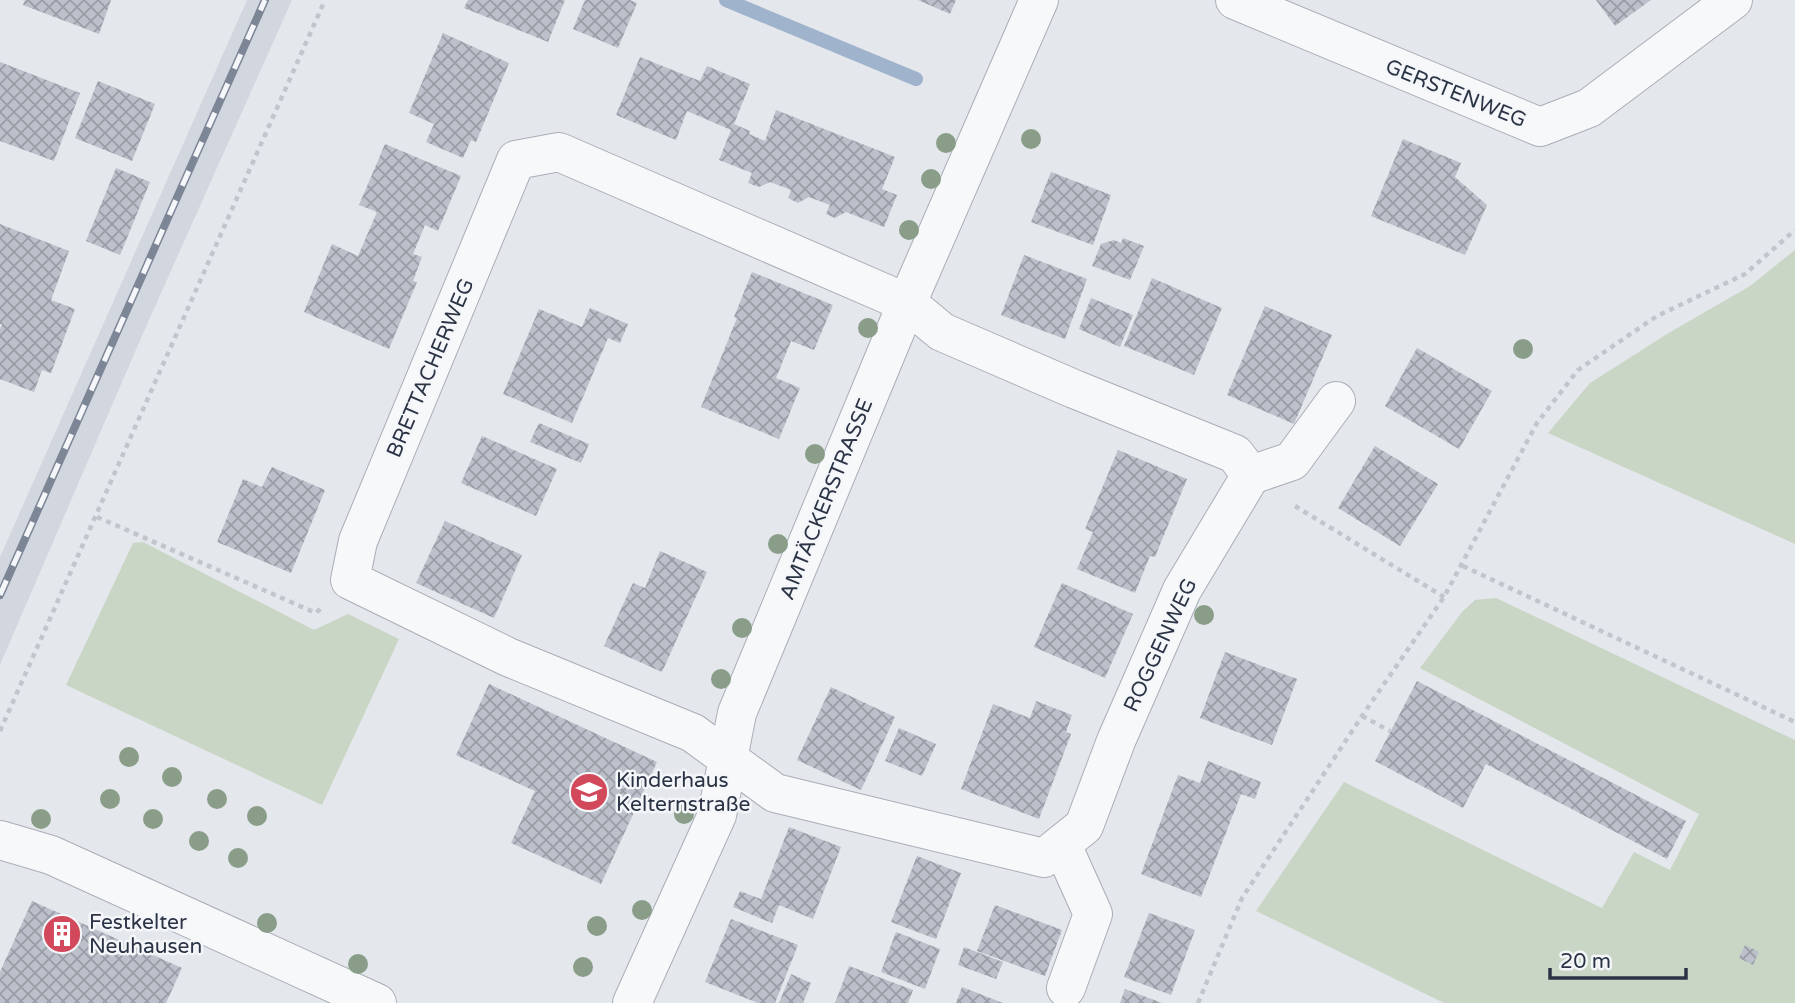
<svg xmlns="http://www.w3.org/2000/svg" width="1795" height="1003" viewBox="0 0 1795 1003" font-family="'Varela Round',sans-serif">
<defs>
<pattern id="building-cross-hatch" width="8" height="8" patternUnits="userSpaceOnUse" patternTransform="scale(1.75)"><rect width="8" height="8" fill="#bbc0ca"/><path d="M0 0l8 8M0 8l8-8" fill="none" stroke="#989da6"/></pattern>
</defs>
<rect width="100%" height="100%" fill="#e4e7ec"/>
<path fill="#d2d6de" d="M 247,0 L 292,0 L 141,338 L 0,665 L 0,557 Z"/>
<g fill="#c9d6c5">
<path d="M 1795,250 L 1795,544 L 1548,433 L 1590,383 L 1667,334 L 1750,286 Z"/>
<path d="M 143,542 L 314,630 L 348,614 L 399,639 L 322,805 L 66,685 L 133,543 Z"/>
<path d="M 1496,598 L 1795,740 L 1795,1003 L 1444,1003 L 1256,911 L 1344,782 L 1602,908 L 1634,852 L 1670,870 L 1699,814 L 1420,668 L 1462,612 L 1475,600 Z"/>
</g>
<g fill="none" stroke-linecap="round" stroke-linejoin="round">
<path stroke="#9fb4cc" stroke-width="14" d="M 726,0 L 916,79"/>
</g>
<g fill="url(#building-cross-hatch)">
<path d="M 25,0 L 111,0 L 99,34 L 23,5 Z"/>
<path d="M 468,0 L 565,0 L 548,42 L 464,8 Z"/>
<path d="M 585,0 L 630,0 L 637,3 L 618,48 L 573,29 Z"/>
<path d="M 918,0 L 956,0 L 950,14 Z"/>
<path d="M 1596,0 L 1651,0 L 1615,26 Z"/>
<path d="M 443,33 L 509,63 L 476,142 L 471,140 L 463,158 L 426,142 L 434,124 L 409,113 Z"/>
<path d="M 640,57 L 700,81 L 707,66 L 750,84 L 734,124 L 750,131 L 749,134 L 765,141 L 776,110 L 895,157 L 882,189 L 897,195 L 884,227 L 846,212 L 835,218 L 826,214 L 830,205 L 809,197 L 798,203 L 788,198 L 791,190 L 770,182 L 759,187 L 748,183 L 752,173 L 719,160 L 731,130 L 687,111 L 676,140 L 616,115 Z"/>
<path d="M 0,62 L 80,93 L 54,161 L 0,141 Z"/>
<path d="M 98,81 L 155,104 L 132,161 L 75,138 Z"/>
<path d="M 1403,139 L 1461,163 L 1455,177 L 1487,205 L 1465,255 L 1371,216 Z"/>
<path d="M 385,144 L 461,176 L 438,231 L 425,225 L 413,254 L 422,257 L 413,281 L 417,282 L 389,349 L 304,312 L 332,244 L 358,256 L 377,212 L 359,205 Z"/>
<path d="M 116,168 L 150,182 L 120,255 L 86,241 Z"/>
<path d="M 1051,172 L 1111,195 L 1093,245 L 1031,222 Z"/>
<path d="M 0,224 L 69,251 L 51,300 L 75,309 L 51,373 L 42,370 L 34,392 L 0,379 L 0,329 L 2,324 L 0,324 Z"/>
<path d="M 1123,238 L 1144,246 L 1130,280 L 1092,266 L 1101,244 L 1114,240 L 1121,243 Z"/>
<path d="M 1024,255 L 1087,279 L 1065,339 L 1001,315 Z"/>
<path d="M 752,272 L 833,305 L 814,350 L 791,341 L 776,378 L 800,388 L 779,439 L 701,407 L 737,318 L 734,317 Z"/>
<path d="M 1152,278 L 1222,308 L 1194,375 L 1124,346 Z"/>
<path d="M 1091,298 L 1133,315 L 1120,347 L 1079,329 Z"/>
<path d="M 1265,306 L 1332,335 L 1294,424 L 1227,395 Z"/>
<path d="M 590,308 L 628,324 L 620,343 L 608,338 L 572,423 L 503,394 L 539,309 L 582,327 Z"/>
<path d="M 1417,348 L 1492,391 L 1459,449 L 1385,406 Z"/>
<path d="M 539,423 L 589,444 L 581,463 L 530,442 Z"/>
<path d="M 482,436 L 557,469 L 536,516 L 461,483 Z"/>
<path d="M 1375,446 L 1438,484 L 1400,546 L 1338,508 Z"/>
<path d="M 1118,450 L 1187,479 L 1155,557 L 1150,556 L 1135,593 L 1077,569 L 1093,532 L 1085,529 Z"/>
<path d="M 272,467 L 325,490 L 291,573 L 217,542 L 243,479 L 262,487 Z"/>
<path d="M 445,521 L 522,555 L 494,618 L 416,583 Z"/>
<path d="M 660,551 L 707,572 L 662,672 L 604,646 L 633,583 L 645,588 Z"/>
<path d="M 1062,583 L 1133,614 L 1105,678 L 1034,647 Z"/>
<path d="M 1225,652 L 1297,679 L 1272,745 L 1200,718 Z"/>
<path d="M 1417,681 L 1686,821 L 1667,859 L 1486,764 L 1463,808 L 1375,761 Z"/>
<path d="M 489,684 L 657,762 L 601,884 L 511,843 L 535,791 L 456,755 Z"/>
<path d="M 831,687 L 895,717 L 861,790 L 797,760 Z"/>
<path d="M 1036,701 L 1072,715 L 1066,732 L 1071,734 L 1039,819 L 961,789 L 993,704 L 1030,718 Z"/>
<path d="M 899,728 L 936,744 L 922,776 L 885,761 Z"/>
<path d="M 1208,761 L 1261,782 L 1255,799 L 1241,794 L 1201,897 L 1141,874 L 1178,775 L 1200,783 Z"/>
<path d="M 789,827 L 841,847 L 813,919 L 779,905 L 772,923 L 733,907 L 740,891 L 761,899 Z"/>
<path d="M 917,856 L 961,873 L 936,939 L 891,922 Z"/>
<path d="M 32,901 L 182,968 L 166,1003 L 0,1003 L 0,972 Z"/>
<path d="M 995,905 L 1062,930 L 1045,976 L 977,951 Z"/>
<path d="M 1149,913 L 1195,930 L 1171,995 L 1124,977 Z"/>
<path d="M 731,919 L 798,945 L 775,1003 L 758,1003 L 705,982 Z"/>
<path d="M 896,932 L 940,949 L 925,989 L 881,972 Z"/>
<path d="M 1745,945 L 1759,952 L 1753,965 L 1739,958 Z"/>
<path d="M 964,947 L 1003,962 L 996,979 L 958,965 Z"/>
<path d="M 849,966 L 913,990 L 908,1003 L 835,1003 Z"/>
<path d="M 791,974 L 811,983 L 803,1003 L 779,1003 Z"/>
<path d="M 962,987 L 1003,1003 L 956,1003 Z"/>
<path d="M 1125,989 L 1162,1003 L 1120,1003 Z"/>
</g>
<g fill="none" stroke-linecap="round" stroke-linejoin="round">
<g stroke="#a9aeb7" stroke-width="40">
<g id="minor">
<path d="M 1235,0 L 1540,127 L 1589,108 L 1733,0"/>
<path d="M 559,152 L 907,303 L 942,332 L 1074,389 L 1235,454 L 1251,475 L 1182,590 L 1116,741 L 1084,826 L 1044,858 L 775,793 L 693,733 L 508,657 L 350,580 L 358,541 L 516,160 Z"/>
<path d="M 1251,475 L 1292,461 L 1336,401"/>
<path d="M 0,840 L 51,855 L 377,1003"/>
<path d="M 1062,845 L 1093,914 L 1066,988"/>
<path d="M 632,1003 L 717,815 L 737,713 L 907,303 L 1039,0"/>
</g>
</g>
<g stroke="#c2c5cb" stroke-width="4.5" stroke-dasharray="5 5" stroke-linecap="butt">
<path d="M 1295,506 L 1444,597"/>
<path d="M 97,517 L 316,613 L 321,608"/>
<path d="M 1463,566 L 1795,722"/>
<path d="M 1362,716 L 1390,731"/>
<path d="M 0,731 L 325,0"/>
<path d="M 1198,1003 L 1242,898 L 1362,716 L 1444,597 L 1537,423 L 1578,370 L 1657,316 L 1745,274 L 1795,230"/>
</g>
<use href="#minor" stroke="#f7f8fa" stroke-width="38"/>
<g stroke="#7d8696" stroke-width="8">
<path id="rail" d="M 0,595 L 265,0"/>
</g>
<use href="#rail" stroke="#f4f6f9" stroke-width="5" stroke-dasharray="16" stroke-linecap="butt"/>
</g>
<g fill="#899d89">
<circle cx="1031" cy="139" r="10"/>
<circle cx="946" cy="143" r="10"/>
<circle cx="931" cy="179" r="10"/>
<circle cx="909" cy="230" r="10"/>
<circle cx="868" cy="328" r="10"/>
<circle cx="1523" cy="349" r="10"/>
<circle cx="815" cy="454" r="10"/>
<circle cx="778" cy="544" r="10"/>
<circle cx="1204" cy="615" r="10"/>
<circle cx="742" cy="628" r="10"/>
<circle cx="721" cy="679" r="10"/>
<circle cx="129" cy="757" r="10"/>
<circle cx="172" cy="777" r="10"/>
<circle cx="110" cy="799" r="10"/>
<circle cx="217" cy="799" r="10"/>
<circle cx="684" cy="814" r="10"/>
<circle cx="257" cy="816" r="10"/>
<circle cx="41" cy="819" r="10"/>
<circle cx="153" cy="819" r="10"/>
<circle cx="199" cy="841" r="10"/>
<circle cx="238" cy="858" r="10"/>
<circle cx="642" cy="910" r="10"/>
<circle cx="267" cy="923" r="10"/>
<circle cx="597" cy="926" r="10"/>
<circle cx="358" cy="964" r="10"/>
<circle cx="583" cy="967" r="10"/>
</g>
<defs>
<g id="school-disc" transform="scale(2.0125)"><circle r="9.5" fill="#d1495b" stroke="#f4f6f9"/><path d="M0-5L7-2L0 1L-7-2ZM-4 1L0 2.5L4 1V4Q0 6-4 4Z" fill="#fff"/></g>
<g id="building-disc" transform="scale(2.0125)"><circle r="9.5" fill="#d1495b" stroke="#f4f6f9"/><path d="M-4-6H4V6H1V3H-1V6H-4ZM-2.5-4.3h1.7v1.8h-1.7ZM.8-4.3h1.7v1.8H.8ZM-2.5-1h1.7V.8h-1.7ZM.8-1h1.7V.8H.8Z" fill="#fff"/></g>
</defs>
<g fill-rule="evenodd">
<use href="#school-disc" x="589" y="792"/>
<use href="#building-disc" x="62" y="934"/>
</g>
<g text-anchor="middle" stroke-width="5" stroke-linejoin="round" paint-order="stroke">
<g font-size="21" fill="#2b3445" stroke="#f4f6f9">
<text transform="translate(1456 93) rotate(22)" y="7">GERSTENWEG</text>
<text transform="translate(430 368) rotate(-67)" y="7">BRETTACHERWEG</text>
<text transform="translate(826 499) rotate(-68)" y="7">AMTÄCKERSTRASSE</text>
<text transform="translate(1160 645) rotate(-65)" y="7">ROGGENWEG</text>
</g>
<g font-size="21" fill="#2b3445" stroke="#f4f6f9" text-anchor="start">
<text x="616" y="787">Kinderhaus<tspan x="616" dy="24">Kelternstraße</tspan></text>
<text x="89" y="929">Festkelter<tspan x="89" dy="24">Neuhausen</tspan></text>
</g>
</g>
<path d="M1550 968v10h136v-10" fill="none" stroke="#2b3445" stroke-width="3.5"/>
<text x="1560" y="968" font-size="21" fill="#2b3445" stroke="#f4f6f9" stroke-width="5" paint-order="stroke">20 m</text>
</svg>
